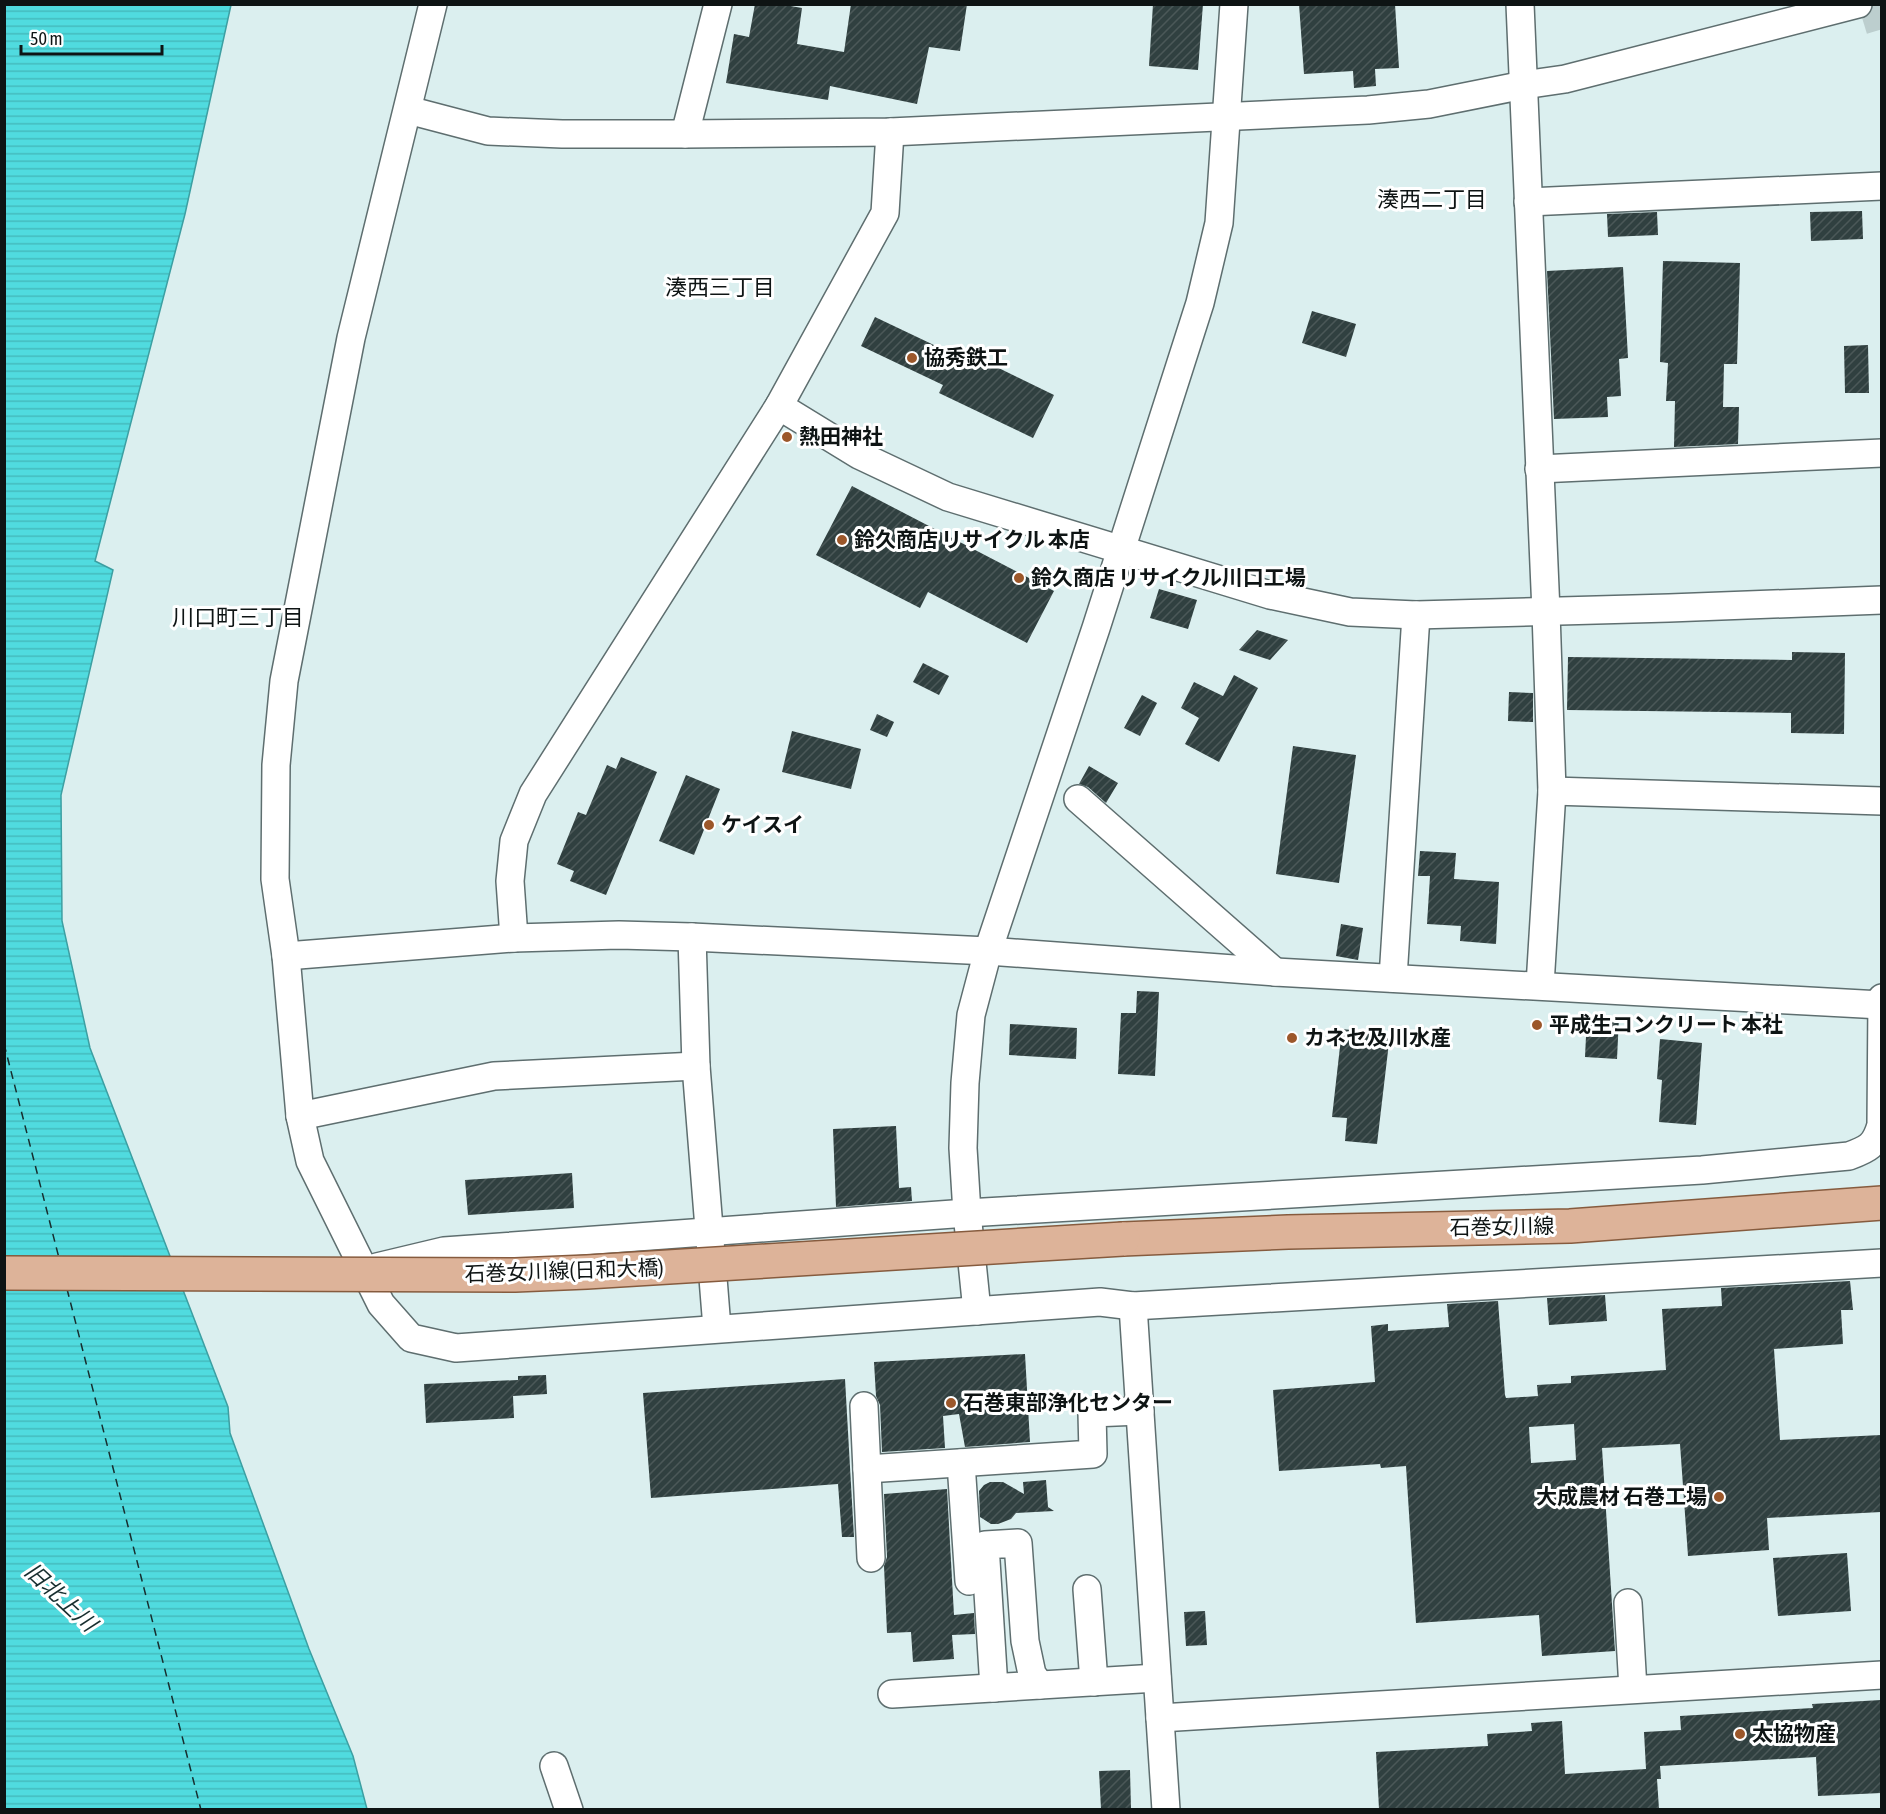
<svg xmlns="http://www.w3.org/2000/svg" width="1886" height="1814" viewBox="0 0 1886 1814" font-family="'Asap Condensed','Noto Sans JP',sans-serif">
<defs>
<pattern id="water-rules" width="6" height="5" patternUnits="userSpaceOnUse" patternTransform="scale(1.5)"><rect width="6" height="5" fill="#50dbdf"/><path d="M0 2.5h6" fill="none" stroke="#45bbbe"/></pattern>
<pattern id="building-hatch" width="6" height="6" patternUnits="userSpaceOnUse" patternTransform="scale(1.5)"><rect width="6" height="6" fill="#304040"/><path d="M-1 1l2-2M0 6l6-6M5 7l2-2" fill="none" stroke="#4b5858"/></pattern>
</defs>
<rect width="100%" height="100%" fill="#dbefef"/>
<path fill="url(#water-rules)" stroke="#3c9fa2" stroke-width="1.5" d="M 5,5 L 231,5 L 185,214 L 95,561 L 113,570 L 61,795 L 62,921 L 90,1048 L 228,1407 L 230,1433 L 309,1649 L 353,1756 L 367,1809 L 5,1810 Z"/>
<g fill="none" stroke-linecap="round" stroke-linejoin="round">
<g stroke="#172e2f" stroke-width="1.5" stroke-dasharray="8 6" stroke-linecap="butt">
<path d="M 4,1044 L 59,1258"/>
<path d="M 67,1289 L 201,1810"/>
</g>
</g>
<g fill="url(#building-hatch)" fill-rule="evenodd">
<path d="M 755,4 L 779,4 L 802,8 L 797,44 L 844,52 L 851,4 L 967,4 L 960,51 L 929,47 L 917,104 L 830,86 L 828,100 L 726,83 L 734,34 L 749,37 Z"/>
<path d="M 1153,4 L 1203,4 L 1198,70 L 1149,66 Z"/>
<path d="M 1299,4 L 1395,4 L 1399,68 L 1375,69 L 1376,86 L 1354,88 L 1353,71 L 1304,74 Z"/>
<path d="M 1862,211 L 1863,239 L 1811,241 L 1810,212 Z"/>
<path d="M 1657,212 L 1658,235 L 1608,237 L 1607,214 Z"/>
<path d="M 1663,261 L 1740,263 L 1737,364 L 1724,364 L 1723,407 L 1739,407 L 1738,444 L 1674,447 L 1675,401 L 1666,401 L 1668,363 L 1660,362 Z"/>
<path d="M 1623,267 L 1628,358 L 1619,359 L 1621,396 L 1607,397 L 1608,417 L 1554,419 L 1547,271 Z"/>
<path d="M 1312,311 L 1356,324 L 1346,357 L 1302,343 Z"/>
<path d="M 875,317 L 957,356 L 960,349 L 1054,395 L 1033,438 L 939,393 L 943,385 L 861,346 Z"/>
<path d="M 1868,345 L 1869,393 L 1845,393 L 1844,346 Z"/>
<path d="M 852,486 L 1054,591 L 1027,643 L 928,592 L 920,608 L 816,555 Z"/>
<path d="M 1159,589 L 1197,600 L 1188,629 L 1150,618 Z"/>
<path d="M 1257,630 L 1288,640 L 1270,660 L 1239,650 Z"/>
<path d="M 1792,652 L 1845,653 L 1844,734 L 1791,733 L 1791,713 L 1567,710 L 1568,657 L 1792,660 Z"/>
<path d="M 923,663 L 949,676 L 939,695 L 913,682 Z"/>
<path d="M 1234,675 L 1258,688 L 1219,762 L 1185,744 L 1199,718 L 1181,708 L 1194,682 L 1223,696 Z"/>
<path d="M 1509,692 L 1533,693 L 1533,722 L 1508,721 Z"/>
<path d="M 1142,695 L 1157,703 L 1140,736 L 1124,728 Z"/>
<path d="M 877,714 L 894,722 L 887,737 L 870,730 Z"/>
<path d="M 792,731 L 861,749 L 851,789 L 782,772 Z"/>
<path d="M 1293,746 L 1356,755 L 1339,883 L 1276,874 Z"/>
<path d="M 621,757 L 657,772 L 606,895 L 570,881 L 574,871 L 557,864 L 578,812 L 586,815 L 607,765 L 616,769 Z"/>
<path d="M 1089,766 L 1118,783 L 1106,803 L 1088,787 L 1079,784 Z"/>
<path d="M 686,775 L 720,789 L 694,855 L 659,841 Z"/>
<path d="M 1420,851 L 1456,853 L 1454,879 L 1499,882 L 1496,944 L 1460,941 L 1461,926 L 1427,924 L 1430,876 L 1418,876 Z"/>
<path d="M 1341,924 L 1363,928 L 1358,960 L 1336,956 Z"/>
<path d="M 1137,991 L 1159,992 L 1155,1076 L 1118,1074 L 1121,1013 L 1136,1013 Z"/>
<path d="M 1587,1016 L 1619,1017 L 1617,1059 L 1585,1057 Z"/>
<path d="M 1010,1024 L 1077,1028 L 1076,1059 L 1009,1055 Z"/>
<path d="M 1342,1029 L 1390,1034 L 1377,1144 L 1345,1141 L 1347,1118 L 1332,1117 Z"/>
<path d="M 1660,1039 L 1702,1043 L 1696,1125 L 1659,1122 L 1662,1080 L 1657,1079 Z"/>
<path d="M 896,1126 L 899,1188 L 911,1187 L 912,1201 L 836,1207 L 833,1129 Z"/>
<path d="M 572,1173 L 574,1208 L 468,1215 L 465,1180 Z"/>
<path d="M 1850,1281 L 1853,1310 L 1841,1310 L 1843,1344 L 1774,1349 L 1780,1440 L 1881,1435 L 1881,1512 L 1767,1518 L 1769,1550 L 1688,1556 L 1680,1444 L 1602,1448 L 1615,1651 L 1542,1656 L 1539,1615 L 1416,1623 L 1406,1466 L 1381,1468 L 1380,1464 L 1279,1471 L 1273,1390 L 1375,1382 L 1371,1326 L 1388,1324 L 1388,1331 L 1449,1327 L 1447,1304 L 1498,1301 L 1505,1395 L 1506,1398 L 1538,1396 L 1537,1385 L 1571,1383 L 1571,1376 L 1666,1370 L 1662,1309 L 1722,1306 L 1721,1288 ZM 1574,1424 L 1576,1460 L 1531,1463 L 1529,1427 Z"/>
<path d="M 1605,1295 L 1607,1321 L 1549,1325 L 1547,1298 Z"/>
<path d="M 1025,1354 L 1030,1442 L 965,1447 L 959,1414 L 943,1416 L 945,1448 L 882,1452 L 880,1405 L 876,1396 L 874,1362 Z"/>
<path d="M 546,1375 L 547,1394 L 513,1396 L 514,1418 L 426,1423 L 424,1384 L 518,1380 L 518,1376 Z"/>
<path d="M 845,1379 L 854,1537 L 842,1537 L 838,1484 L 651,1498 L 643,1393 Z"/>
<path d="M 1046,1480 L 1048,1507 L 1054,1511 L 1016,1513 L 1011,1519 L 998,1524 L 991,1524 L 980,1517 L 979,1491 L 984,1485 L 990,1482 L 1003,1482 L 1024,1494 L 1023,1482 Z"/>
<path d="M 947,1489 L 954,1615 L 974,1613 L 975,1634 L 952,1635 L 954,1659 L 913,1662 L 911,1632 L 887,1633 L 884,1566 L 887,1557 L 884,1494 Z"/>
<path d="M 1847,1553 L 1851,1611 L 1778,1616 L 1773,1558 Z"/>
<path d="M 1205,1611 L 1207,1645 L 1186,1646 L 1184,1612 Z"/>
<path d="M 1881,1700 L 1881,1793 L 1818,1796 L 1816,1757 L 1660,1766 L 1661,1779 L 1657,1779 L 1659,1809 L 1379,1809 L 1376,1752 L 1488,1746 L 1487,1734 L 1532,1731 L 1531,1723 L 1562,1721 L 1565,1774 L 1646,1769 L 1644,1732 L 1681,1730 L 1680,1716 L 1813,1708 L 1812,1704 Z"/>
<path d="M 1130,1770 L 1131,1809 L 1101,1809 L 1099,1771 Z"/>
</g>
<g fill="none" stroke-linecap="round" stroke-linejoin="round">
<path stroke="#bccece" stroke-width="27" stroke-dasharray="27 14" stroke-linecap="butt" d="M 1872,4 L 1882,37"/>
<g stroke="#5e6e6f" stroke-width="30">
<g id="minor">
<path d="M 433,4 L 351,338 L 284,681 L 276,765 L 275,879 L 286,956 L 300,1116 L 310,1161 L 381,1304 L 411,1338 L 456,1348 L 1100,1302 L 1133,1306 L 1882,1263"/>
<path d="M 1520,4 L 1546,612 L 1552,791 L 1540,985"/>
<path d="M 408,110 L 488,131 L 562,134 L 685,134 L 890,132 L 1368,110 L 1429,104 L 1524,85 L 1565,79 L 1858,4"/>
<path d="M 685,134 L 718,4"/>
<path d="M 1528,202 L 1882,186"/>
<path d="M 779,406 L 859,455 L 948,497 L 1270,595 L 1350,612 L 1416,615 L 1669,608 L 1882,600"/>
<path d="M 1539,469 L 1882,453"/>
<path d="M 1552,791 L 1882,801"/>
<path d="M 1078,799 L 1275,972"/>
<path d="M 692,937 L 696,1066 L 717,1328"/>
<path d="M 514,938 L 510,881 L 514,841 L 533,794 L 779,406 L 885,213 L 890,132"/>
<path d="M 286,956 L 514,938 L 619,935 L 692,937 L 988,951 L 1275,972 L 1881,1005"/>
<path d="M 1393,978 L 1416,615"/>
<path d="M 300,1116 L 494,1076 L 696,1066"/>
<path d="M 377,1267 L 444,1251 L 967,1213 L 1702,1170 L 1849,1156 C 1868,1149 1875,1146 1881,1125 L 1882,998"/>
<path d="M 1133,1306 L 1166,1810"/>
<path d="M 977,1311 L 967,1213 L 963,1148 L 965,1083 L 971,1015 L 988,951 L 1096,628 L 1200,303 L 1219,223 L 1234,4"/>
<path d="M 864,1406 L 871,1558"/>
<path d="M 961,1463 L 969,1581"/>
<path d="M 867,1469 L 1093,1454 L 1092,1413 L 1140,1411"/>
<path d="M 1087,1589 L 1094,1682"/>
<path d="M 1628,1603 L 1633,1689"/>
<path d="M 994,1688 L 985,1545 L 1018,1543 L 1025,1641 L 1032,1674 L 1040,1685"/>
<path d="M 892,1694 L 1157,1678"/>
<path d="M 1160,1718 L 1882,1675"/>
<path d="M 554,1766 L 569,1810"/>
</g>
</g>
<g stroke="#865b3e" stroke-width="36">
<path id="major" d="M 1123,1239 L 1288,1232 L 1570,1226 L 1882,1203"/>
</g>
<use href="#minor" stroke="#fff" stroke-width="27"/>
<use href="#major" stroke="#ddb399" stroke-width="33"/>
<g stroke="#865b3e" stroke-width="36" stroke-linecap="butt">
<path id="major-bridge" d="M 4,1273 L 515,1275 L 587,1272 L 1123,1239"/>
</g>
<use href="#major-bridge" stroke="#ddb399" stroke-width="33"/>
</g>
<g fill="#9c572a" stroke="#fff" stroke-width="2">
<circle cx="912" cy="358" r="6"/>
<circle cx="787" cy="437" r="6"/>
<circle cx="842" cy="540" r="6"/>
<circle cx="1019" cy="578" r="6"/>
<circle cx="709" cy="825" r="6"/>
<circle cx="1537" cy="1025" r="6"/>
<circle cx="1292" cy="1038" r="6"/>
<circle cx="951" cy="1403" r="6"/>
<circle cx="1719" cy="1497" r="6"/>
<circle cx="1740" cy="1734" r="6"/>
</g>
<g text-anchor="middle" stroke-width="6" stroke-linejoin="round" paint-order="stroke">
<g font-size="21" font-weight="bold" fill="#0e1414" stroke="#fff" text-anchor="start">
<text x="924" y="365">協秀鉄工</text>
<text x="799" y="444">熱田神社</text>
<text x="854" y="547">鈴久商店 リサイクル 本店</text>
<text x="1031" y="585">鈴久商店 リサイクル川口工場</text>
<text x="721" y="832">ケイスイ</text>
<text x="1549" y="1032">平成生コンクリート 本社</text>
<text x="1304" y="1045">カネセ及川水産</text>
<text x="963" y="1410">石巻東部浄化センター</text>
<text x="1707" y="1504" text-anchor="end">大成農材 石巻工場</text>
<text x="1752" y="1741">太協物産</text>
</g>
<g font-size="21" fill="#0e1414" stroke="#fff">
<text transform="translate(1502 1227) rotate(-1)" y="7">石巻女川線</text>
<text transform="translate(564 1271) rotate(-2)" y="7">石巻女川線(日和大橋)</text>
</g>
<g font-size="22" fill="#0e1414" stroke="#fff">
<text x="1432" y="207">湊西二丁目</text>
<text x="720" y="295">湊西三丁目</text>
<text x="238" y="625">川口町三丁目</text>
</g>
<g font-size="22" font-style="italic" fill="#172e2f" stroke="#fff">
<text transform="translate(61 1597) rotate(43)" y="8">旧北上川</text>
</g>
</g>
<rect width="1886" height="1814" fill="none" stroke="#0e1414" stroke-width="12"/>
<path d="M21 45v9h141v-9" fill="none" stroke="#0e1414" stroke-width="3"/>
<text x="30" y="45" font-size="18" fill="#0e1414" stroke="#ffffff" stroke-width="4.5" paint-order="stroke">50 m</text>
</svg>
